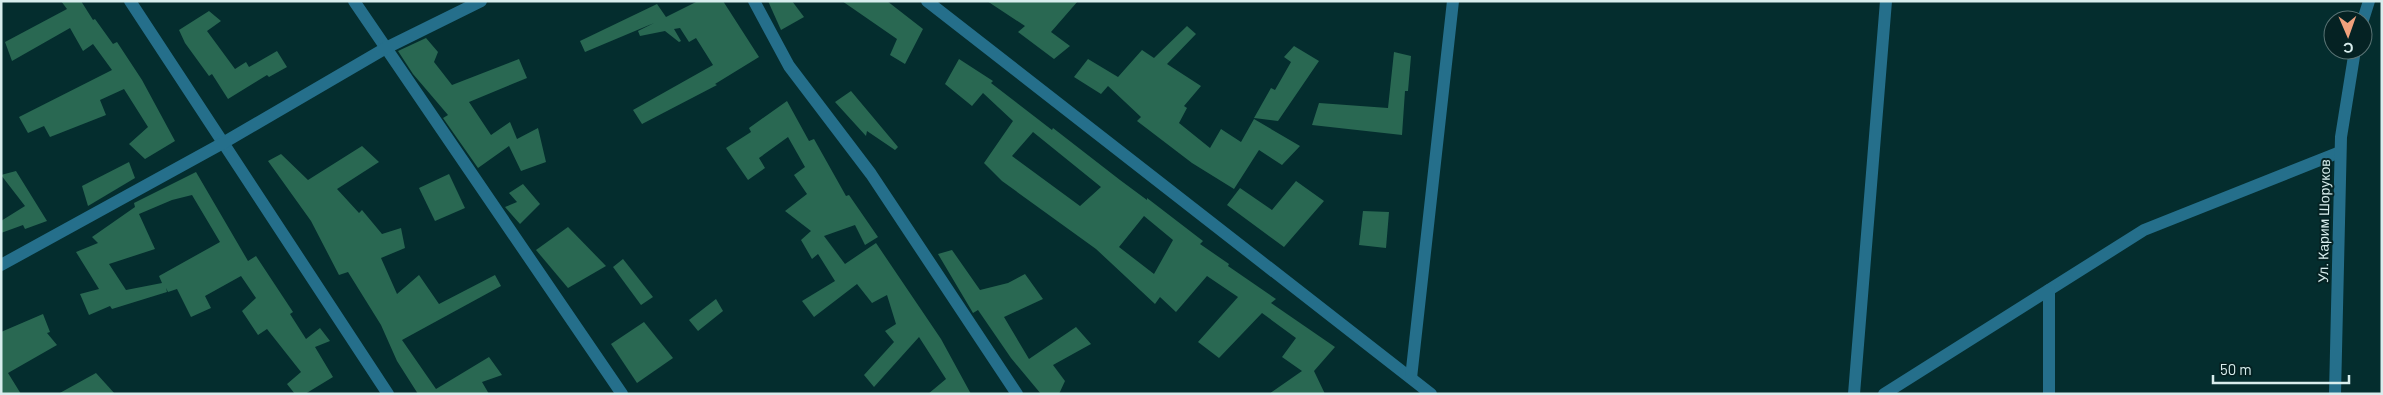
<svg xmlns="http://www.w3.org/2000/svg" width="2383" height="395" viewBox="0 0 2383 395" font-family="Barlow,sans-serif">
<rect width="100%" height="100%" fill="#042d2e"/>
<g fill="#296852" fill-rule="evenodd">
<path d="M 61,1 L 81,1 L 93,20 L 95,19 L 113,44 L 117,42 L 142,80 L 175,141 L 145,159 L 129,144 L 148,127 L 124,89 L 100,100 L 106,115 L 50,137 L 44,126 L 28,133 L 19,117 L 112,70 L 93,44 L 83,51 L 70,28 L 12,61 L 5,42 L 67,9 Z"/>
<path d="M 698,1 L 723,1 L 759,57 L 715,84 L 717,85 L 642,124 L 633,110 L 713,65 L 696,38 L 689,42 L 680,28 L 674,29 L 681,41 L 679,42 L 665,31 L 640,36 L 638,31 L 654,23 L 585,52 L 580,41 L 657,4 L 666,17 Z"/>
<path d="M 768,1 L 792,1 L 804,17 L 781,30 Z"/>
<path d="M 842,1 L 887,1 L 923,29 L 905,64 L 890,55 L 897,39 Z"/>
<path d="M 987,1 L 1078,1 L 1051,32 L 1070,46 L 1054,59 L 1018,32 L 1025,26 Z"/>
<path d="M 209,11 L 221,21 L 207,31 L 235,69 L 246,62 L 249,67 L 277,51 L 287,67 L 269,77 L 267,75 L 228,99 L 212,74 L 209,76 L 185,43 L 179,30 Z"/>
<path d="M 1187,26 L 1196,34 L 1167,64 L 1201,86 L 1184,106 L 1187,108 L 1179,123 L 1210,148 L 1221,129 L 1241,142 L 1254,119 L 1300,146 L 1282,165 L 1259,150 L 1234,189 L 1192,163 L 1137,121 L 1141,117 L 1108,86 L 1101,94 L 1074,77 L 1088,59 L 1118,77 L 1142,50 L 1154,58 Z"/>
<path d="M 426,38 L 438,52 L 434,62 L 452,85 L 519,59 L 527,78 L 469,102 L 491,135 L 510,122 L 517,139 L 538,128 L 546,162 L 521,171 L 509,146 L 478,168 L 443,118 L 448,115 L 413,74 L 398,51 Z"/>
<path d="M 1294,46 L 1319,61 L 1278,121 L 1254,118 L 1271,88 L 1275,90 L 1291,62 L 1284,57 Z"/>
<path d="M 1394,52 L 1411,56 L 1408,91 L 1405,91 L 1402,135 L 1312,125 L 1319,103 L 1388,108 Z"/>
<path d="M 959,59 L 993,81 L 991,83 L 1052,130 L 1053,128 L 1120,180 L 1147,200 L 1147,198 L 1203,241 L 1200,244 L 1229,264 L 1228,266 L 1276,299 L 1271,303 L 1335,347 L 1314,371 L 1325,394 L 1269,394 L 1302,371 L 1282,357 L 1296,338 L 1262,313 L 1219,358 L 1198,342 L 1238,297 L 1207,276 L 1176,312 L 1160,297 L 1155,304 L 1096,249 L 1002,181 L 984,163 L 1013,121 L 983,93 L 972,106 L 945,84 ZM 1033,132 L 1101,187 L 1080,206 L 1012,156 ZM 1144,216 L 1173,240 L 1154,274 L 1119,247 Z"/>
<path d="M 851,91 L 898,147 L 895,150 L 867,131 L 866,136 L 835,102 Z"/>
<path d="M 787,101 L 809,141 L 814,139 L 846,196 L 849,195 L 878,237 L 865,245 L 855,225 L 824,236 L 845,264 L 876,243 L 941,339 L 971,394 L 928,394 L 946,379 L 919,337 L 874,387 L 864,375 L 894,342 L 885,331 L 896,324 L 887,295 L 872,303 L 857,284 L 814,317 L 802,301 L 835,281 L 818,254 L 812,259 L 801,240 L 811,231 L 785,211 L 807,194 L 794,175 L 805,167 L 788,137 L 759,158 L 765,168 L 748,180 L 726,148 L 751,132 L 749,128 Z"/>
<path d="M 362,146 L 379,162 L 337,189 L 359,213 L 362,210 L 382,234 L 401,228 L 405,248 L 381,258 L 397,294 L 419,275 L 439,304 L 495,275 L 501,286 L 402,340 L 436,389 L 489,357 L 502,375 L 482,382 L 489,394 L 418,394 L 397,361 L 381,325 L 348,272 L 339,275 L 311,221 L 268,161 L 281,154 L 308,180 Z"/>
<path d="M 129,162 L 135,178 L 88,206 L 82,186 Z"/>
<path d="M 16,171 L 47,221 L 25,229 L 23,225 L 1,233 L 1,221 L 25,206 L 1,175 Z"/>
<path d="M 196,172 L 248,261 L 256,256 L 293,312 L 290,314 L 306,339 L 320,328 L 330,341 L 315,347 L 333,377 L 305,394 L 295,394 L 287,384 L 301,372 L 267,329 L 258,335 L 242,311 L 256,298 L 241,276 L 205,296 L 211,308 L 191,317 L 177,289 L 168,292 L 166,288 L 167,292 L 112,309 L 110,306 L 89,315 L 80,294 L 99,289 L 76,252 L 98,243 L 92,237 L 135,207 L 134,203 ZM 192,195 L 220,242 L 159,276 L 162,283 L 126,290 L 109,264 L 155,249 L 139,214 L 172,200 Z"/>
<path d="M 449,174 L 465,208 L 435,221 L 419,188 Z"/>
<path d="M 1296,181 L 1324,201 L 1284,247 L 1227,205 L 1240,188 L 1272,210 Z"/>
<path d="M 523,184 L 540,204 L 520,224 L 505,207 L 517,202 L 509,193 Z"/>
<path d="M 1363,211 L 1389,212 L 1386,248 L 1359,245 Z"/>
<path d="M 568,227 L 606,266 L 568,288 L 536,250 Z"/>
<path d="M 952,250 L 980,290 L 1008,283 L 1025,274 L 1043,299 L 1004,317 L 1029,359 L 1076,327 L 1091,344 L 1053,365 L 1065,381 L 1059,394 L 1041,394 L 1011,358 L 978,310 L 973,313 L 938,254 Z"/>
<path d="M 623,259 L 653,297 L 641,305 L 613,267 Z"/>
<path d="M 716,299 L 723,311 L 698,331 L 689,320 Z"/>
<path d="M 43,314 L 50,332 L 47,333 L 57,345 L 8,373 L 21,394 L 1,394 L 1,332 Z"/>
<path d="M 644,322 L 673,358 L 637,383 L 611,344 Z"/>
<path d="M 96,373 L 115,394 L 58,394 Z"/>
</g>
<g fill="none" stroke-linecap="round" stroke-linejoin="round">
<g stroke="#256f8b" stroke-width="12">
<path d="M 130,1 L 388,394"/>
<path d="M 354,1 L 622,394"/>
<path d="M 754,1 L 789,66 L 871,174 L 1017,394"/>
<path d="M 927,1 L 1431,394"/>
<path d="M 2363,20 L 2369,1"/>
<path d="M 1,265 L 223,143 L 386,48 L 481,1"/>
<path d="M 1411,378 L 1453,1"/>
<path d="M 1854,394 L 1886,1"/>
<path d="M 1884,394 L 2144,230 L 2340,152"/>
<path d="M 2049,394 L 2049,290"/>
<path d="M 2335,394 L 2341,137 L 2355,50"/>
</g>
</g>
<g text-anchor="middle" stroke-width="4" stroke-linejoin="round" paint-order="stroke">
<g font-size="14" fill="#d8eded" stroke="#052223">
<text transform="translate(2324 221) rotate(-89)" y="5">Ул. Карим Шоруков</text>
</g>
</g>
<rect width="2383" height="395" fill="none" stroke="#d8eded" stroke-width="5"/>
<g transform="translate(2348 35) rotate(178)"><circle r="24" fill="#052223" stroke="#597374"/>
<path d="M0-4L9 19L0 12L-9 19Z" fill="#f1a17c"/>
<text y="-8" font-size="14" font-weight="bold" text-anchor="middle" fill="#d8eded">С</text>
</g>
<path d="M2213 375v8h136v-8" fill="none" stroke="#d8eded" stroke-width="2.5"/>
<text x="2220" y="375" font-size="15" fill="#d8eded" stroke="#052223" stroke-width="4" paint-order="stroke">50 m</text>
</svg>
